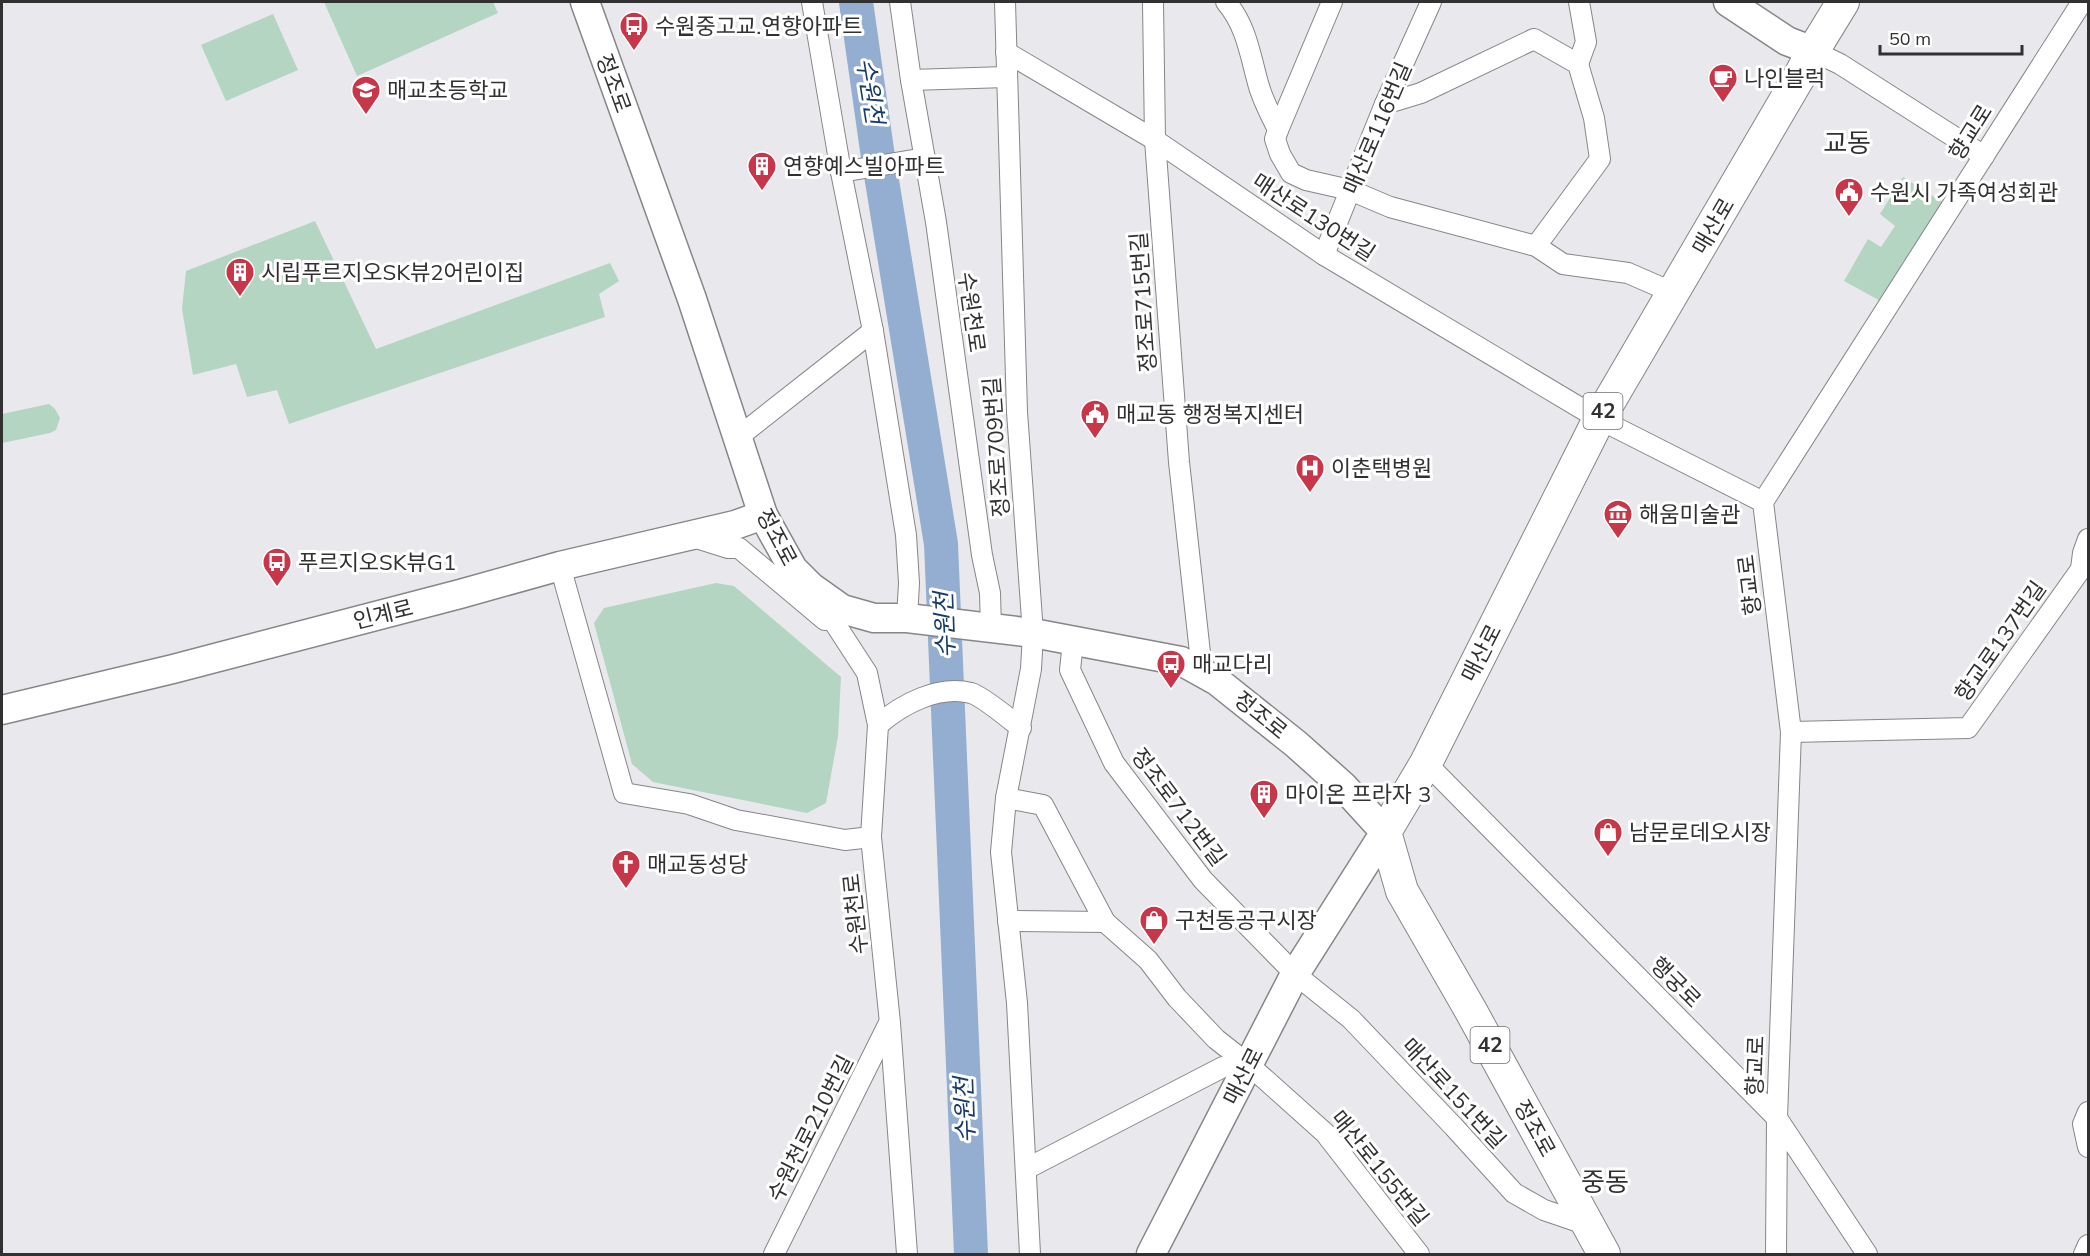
<svg xmlns="http://www.w3.org/2000/svg" width="2090" height="1256" viewBox="0 0 2090 1256" font-family="Mulish,'Noto Sans KR',sans-serif">
<rect width="100%" height="100%" fill="#e9e9ed"/>
<g fill="#b3d5c2">
<path d="M 324,2 L 493,2 L 498,13 L 357,76 Z"/>
<path d="M 273,14 L 298,70 L 226,101 L 201,45 Z"/>
<path d="M 1903,177 L 1947,205 L 1886,304 L 1844,281 L 1868,239 L 1881,247 L 1895,226 L 1880,214 Z"/>
<path d="M 315,221 L 376,349 L 610,263 L 619,281 L 599,294 L 605,317 L 289,424 L 277,390 L 247,397 L 236,364 L 193,375 L 182,309 L 186,271 Z"/>
<path d="M 49,404 L 55,409 L 60,418 L 56,430 L 50,433 L 2,443 L 2,414 Z"/>
<path d="M 716,583 L 734,586 L 841,677 L 838,736 L 826,803 L 807,813 L 653,782 L 632,764 L 594,623 L 604,608 Z"/>
</g>
<g fill="none" stroke-linecap="round" stroke-linejoin="round">
<path stroke="#93aed0" stroke-width="34" d="M 856,2 L 877,150 L 941,544 L 971,1254"/>
<g stroke="#868689" stroke-width="22">
<g id="street">
<path d="M 812,2 L 841,172 L 873,331 L 906,535 L 909,583 L 907,618"/>
<path d="M 900,2 L 911,80 L 936,222 L 982,555 L 990,593 L 991,629"/>
<path d="M 1005,2 L 1017,412 L 1033,633 L 1031,669 L 1006,798 L 1001,852 L 1017,1003 L 1030,1254"/>
<path d="M 1153,2 L 1155,140 L 1179,462 L 1200,653 L 1195,669"/>
<path d="M 1226,2 C 1246,25 1250,54 1258,83 C 1262,99 1271,115 1278,130 L 1275,139 L 1280,154 L 1291,173 L 1306,180 L 1350,190 L 1390,207 L 1536,246 L 1563,264 L 1628,273 L 1674,293"/>
<path d="M 1813,51 L 1840,64 L 1984,156"/>
<path d="M 1006,52 L 1155,140 L 1324,255 L 1599,419 L 1763,502"/>
<path d="M 1578,64 L 1586,42 L 1579,2"/>
<path d="M 911,80 L 1006,77"/>
<path d="M 1385,104 L 1421,93 L 1534,39 L 1578,64 L 1594,118 L 1600,159 L 1536,246"/>
<path d="M 1278,130 L 1332,2"/>
<path d="M 841,172 L 925,158"/>
<path d="M 1324,255 L 1385,104 L 1431,2"/>
<path d="M 737,438 L 873,331"/>
<path d="M 690,536 L 728,548 L 739,548 L 825,620"/>
<path d="M 560,566 L 624,793 L 689,804 L 736,820 L 845,840 L 871,837"/>
<path d="M 817,596 L 867,673 L 878,725 L 871,837 L 890,1023 L 907,1254"/>
<path d="M 1073,642 L 1070,670 L 1114,763 L 1203,880 L 1295,974 L 1351,1019 L 1454,1127 L 1514,1193 L 1544,1210 L 1588,1225"/>
<path d="M 878,725 C 902,704 938,685 971,693 C 982,696 1011,720 1021,728"/>
<path d="M 1791,732 L 1968,728 L 2081,569 L 2083,553 L 2088,539"/>
<path d="M 1426,763 L 1777,1118 L 1867,1254"/>
<path d="M 1006,798 L 1043,805 L 1105,922 L 1148,960 L 1177,998 L 1216,1039 L 1249,1065 L 1325,1133 L 1419,1254"/>
<path d="M 1008,921 L 1105,922"/>
<path d="M 2088,1112 L 2083,1124 L 2088,1147"/>
<path d="M 1026,1169 L 1223,1067 L 1249,1065"/>
<path d="M 774,1254 L 889,1023"/>
<path d="M 1776,1254 L 1777,1118 L 1791,732 L 1763,502 L 2082,2"/>
<path d="M 2084,1254 L 2088,1245"/>
</g>
</g>
<g stroke="#868689" stroke-width="31">
<g id="secondary">
<path d="M 585,2 L 692,299 L 763,515 L 793,569 L 811,587 L 842,609 L 874,618 L 907,618 L 1033,633 L 1181,661 L 1217,681 L 1296,744 L 1343,786 L 1385,832 L 1295,974 L 1151,1254"/>
<path d="M 1728,2 L 1787,41 L 1813,51"/>
<path d="M 2,710 L 173,669 L 460,594 L 560,566 L 735,525 L 763,515"/>
</g>
</g>
<g stroke="#868689" stroke-width="34">
<path id="primary" d="M 1604,1254 L 1471,1011 L 1402,891 L 1385,832 L 1426,763 L 1599,419 L 1799,77 L 1813,51 L 1843,2"/>
</g>
<use href="#street" stroke="#fff" stroke-width="20"/>
<use href="#secondary" stroke="#fff" stroke-width="28"/>
<use href="#primary" stroke="#fff" stroke-width="32"/>
</g>
<defs>
<g id="bus-pin" transform="scale(1.5)"><path d="M0 17L-7.5 6A9.5 9.5 0 1 1 7.5 6Z" fill="#c73749" stroke="#fff"/><path d="M-5-6H5V4H4V6H2V4H-2V6H-4V4H-5ZM-3.5-4V0h7V-4ZM-3.5 1.2v1.5H-2V1.2ZM2 1.2v1.5H3.5V1.2Z" fill="#fff"/></g>
<g id="cafe-pin" transform="scale(1.5)"><path d="M0 17L-7.5 6A9.5 9.5 0 1 1 7.5 6Z" fill="#c73749" stroke="#fff"/><path d="M-5.5-4.5H6V0H3Q3 3.5 0 3.5H-2.5Q-5.5 3.5-5.5 0ZM3-3.2v2h1.7v-2ZM-6 4.5H4V6H-6Z" fill="#fff"/></g>
<g id="school-pin" transform="scale(1.5)"><path d="M0 17L-7.5 6A9.5 9.5 0 1 1 7.5 6Z" fill="#c73749" stroke="#fff"/><path d="M0-5L7-2L0 1L-7-2ZM-4 1L0 2.5L4 1V4Q0 6-4 4Z" fill="#fff"/></g>
<g id="building-pin" transform="scale(1.5)"><path d="M0 17L-7.5 6A9.5 9.5 0 1 1 7.5 6Z" fill="#c73749" stroke="#fff"/><path d="M-4-6H4V6H1V3H-1V6H-4ZM-2.5-4.3h1.7v1.8h-1.7ZM.8-4.3h1.7v1.8H.8ZM-2.5-1h1.7V.8h-1.7ZM.8-1h1.7V.8H.8Z" fill="#fff"/></g>
<g id="civic-pin" transform="scale(1.5)"><path d="M0 17L-7.5 6A9.5 9.5 0 1 1 7.5 6Z" fill="#c73749" stroke="#fff"/><path d="M-.6-6.5H3V-4.5H.6V-3L4-1V1h2V6H-6V1h2V-1L-.6-3ZM-1.2 2.5V6h2.4V2.5Z" fill="#fff"/></g>
<g id="hospital-pin" transform="scale(1.5)"><path d="M0 17L-7.5 6A9.5 9.5 0 1 1 7.5 6Z" fill="#c73749" stroke="#fff"/><path d="M-5-5h3v3.5h4V-5h3V5h-3V1.5h-4V5h-3Z" fill="#fff"/></g>
<g id="museum-pin" transform="scale(1.5)"><path d="M0 17L-7.5 6A9.5 9.5 0 1 1 7.5 6Z" fill="#c73749" stroke="#fff"/><path d="M0-6L6-3V-2H-6V-3ZM-5-1h2V3h-2ZM-1-1h2V3h-2ZM3-1h2V3H3ZM-6 4H6V6H-6Z" fill="#fff"/></g>
<g id="shop-pin" transform="scale(1.5)"><path d="M0 17L-7.5 6A9.5 9.5 0 1 1 7.5 6Z" fill="#c73749" stroke="#fff"/><path d="M-5-2.5h2.3a2.7 3.5 0 0 1 5.4 0H5L5.5 6h-11ZM-1.5-2.5h3a1.5 2.3 0 0 0-3 0Z" fill="#fff"/></g>
<g id="church-pin" transform="scale(1.5)"><path d="M0 17L-7.5 6A9.5 9.5 0 1 1 7.5 6Z" fill="#c73749" stroke="#fff"/><path d="M-1.2-6h2.4v3.5h3.3v2.4h-3.3V6h-2.4V-.1h-3.3v-2.4h3.3Z" fill="#fff"/></g>
</defs>
<g fill-rule="evenodd">
<use href="#bus-pin" x="634" y="26"/>
<use href="#cafe-pin" x="1723" y="78"/>
<use href="#school-pin" x="366" y="90"/>
<use href="#building-pin" x="762" y="166"/>
<use href="#civic-pin" x="1849" y="192"/>
<use href="#building-pin" x="240" y="272"/>
<use href="#civic-pin" x="1095" y="414"/>
<use href="#hospital-pin" x="1310" y="468"/>
<use href="#museum-pin" x="1618" y="514"/>
<use href="#bus-pin" x="277" y="562"/>
<use href="#bus-pin" x="1171" y="664"/>
<use href="#building-pin" x="1264" y="794"/>
<use href="#shop-pin" x="1608" y="832"/>
<use href="#church-pin" x="626" y="864"/>
<use href="#shop-pin" x="1154" y="920"/>
</g>
<g text-anchor="middle" stroke-width="6" stroke-linejoin="round" paint-order="stroke">
<g fill="#fff" stroke="#6f6f70" stroke-width="1.5">
<rect x="1583.5" y="393" width="39" height="36" rx="4.5"/>
<rect x="1470.5" y="1027" width="39" height="36" rx="4.5"/>
</g>
<g font-size="21" font-weight="bold" fill="#313132">
<text x="1603" y="418">42</text>
<text x="1490" y="1052">42</text>
</g>
<g font-size="22" fill="#313132" stroke="#fff" text-anchor="start">
<text x="655" y="34">수원중고교.연향아파트</text>
<text x="1744" y="86">나인블럭</text>
<text x="387" y="98">매교초등학교</text>
<text x="783" y="174">연향예스빌아파트</text>
<text x="1870" y="200">수원시 가족여성회관</text>
<text x="261" y="280">시립푸르지오SK뷰2어린이집</text>
<text x="1116" y="422">매교동 행정복지센터</text>
<text x="1331" y="476">이춘택병원</text>
<text x="1639" y="522">해움미술관</text>
<text x="298" y="570">푸르지오SK뷰G1</text>
<text x="1192" y="672">매교다리</text>
<text x="1285" y="802">마이온 프라자 3</text>
<text x="1629" y="840">남문로데오시장</text>
<text x="647" y="872">매교동성당</text>
<text x="1175" y="928">구천동공구시장</text>
</g>
<g font-size="22" fill="#313132" stroke="#fff">
<text transform="translate(614 83) rotate(70)" y="8">정조로</text>
<text transform="translate(1377 128) rotate(-67)" y="8">매산로116번길</text>
<text transform="translate(1970 132) rotate(-58)" y="8">향교로</text>
<text transform="translate(1314 217) rotate(33)" y="8">매산로130번길</text>
<text transform="translate(1713 226) rotate(-60)" y="8">매산로</text>
<text transform="translate(1143 302) rotate(-94)" y="8">정조로715번길</text>
<text transform="translate(972 312) rotate(82)" y="8">수원천로</text>
<text transform="translate(996 447) rotate(-94)" y="8">정조로709번길</text>
<text transform="translate(777 537) rotate(62)" y="8">정조로</text>
<text transform="translate(1749 585) rotate(-97)" y="8">향교로</text>
<text transform="translate(383 614) rotate(-14)" y="8">인계로</text>
<text transform="translate(2000 641) rotate(-55)" y="8">향교로137번길</text>
<text transform="translate(1481 653) rotate(-63)" y="8">매산로</text>
<text transform="translate(1261 715) rotate(39)" y="8">정조로</text>
<text transform="translate(1179 807) rotate(53)" y="8">정조로712번길</text>
<text transform="translate(855 914) rotate(-96)" y="8">수원천로</text>
<text transform="translate(1676 982) rotate(45)" y="8">행궁로</text>
<text transform="translate(1755 1066) rotate(-88)" y="8">향교로</text>
<text transform="translate(1243 1076) rotate(-63)" y="8">매산로</text>
<text transform="translate(1454 1093) rotate(47)" y="8">매산로151번길</text>
<text transform="translate(810 1128) rotate(-63)" y="8">수원천로210번길</text>
<text transform="translate(1535 1128) rotate(61)" y="8">정조로</text>
<text transform="translate(1380 1168) rotate(51)" y="8">매산로155번길</text>
</g>
<g font-size="24" font-style="italic" fill="#173c69" stroke="#fff">
<text transform="translate(870 91) rotate(81)" y="8">수원천</text>
<text transform="translate(945 625) rotate(-92)" y="8">수원천</text>
<text transform="translate(965 1110) rotate(-92)" y="8">수원천</text>
</g>
<g font-size="26" fill="#313132" stroke="#fff">
<text x="1847" y="152">교동</text>
<text x="1605" y="1191">중동</text>
</g>
</g>
<rect width="2090" height="1256" fill="none" stroke="#313132" stroke-width="6"/>
<path d="M1880 45v9h142v-9" fill="none" stroke="#313132" stroke-width="3"/>
<text x="1889" y="45" font-size="18" fill="#313132" stroke="#ffffff" stroke-width="4.5" paint-order="stroke">50 m</text>
</svg>
